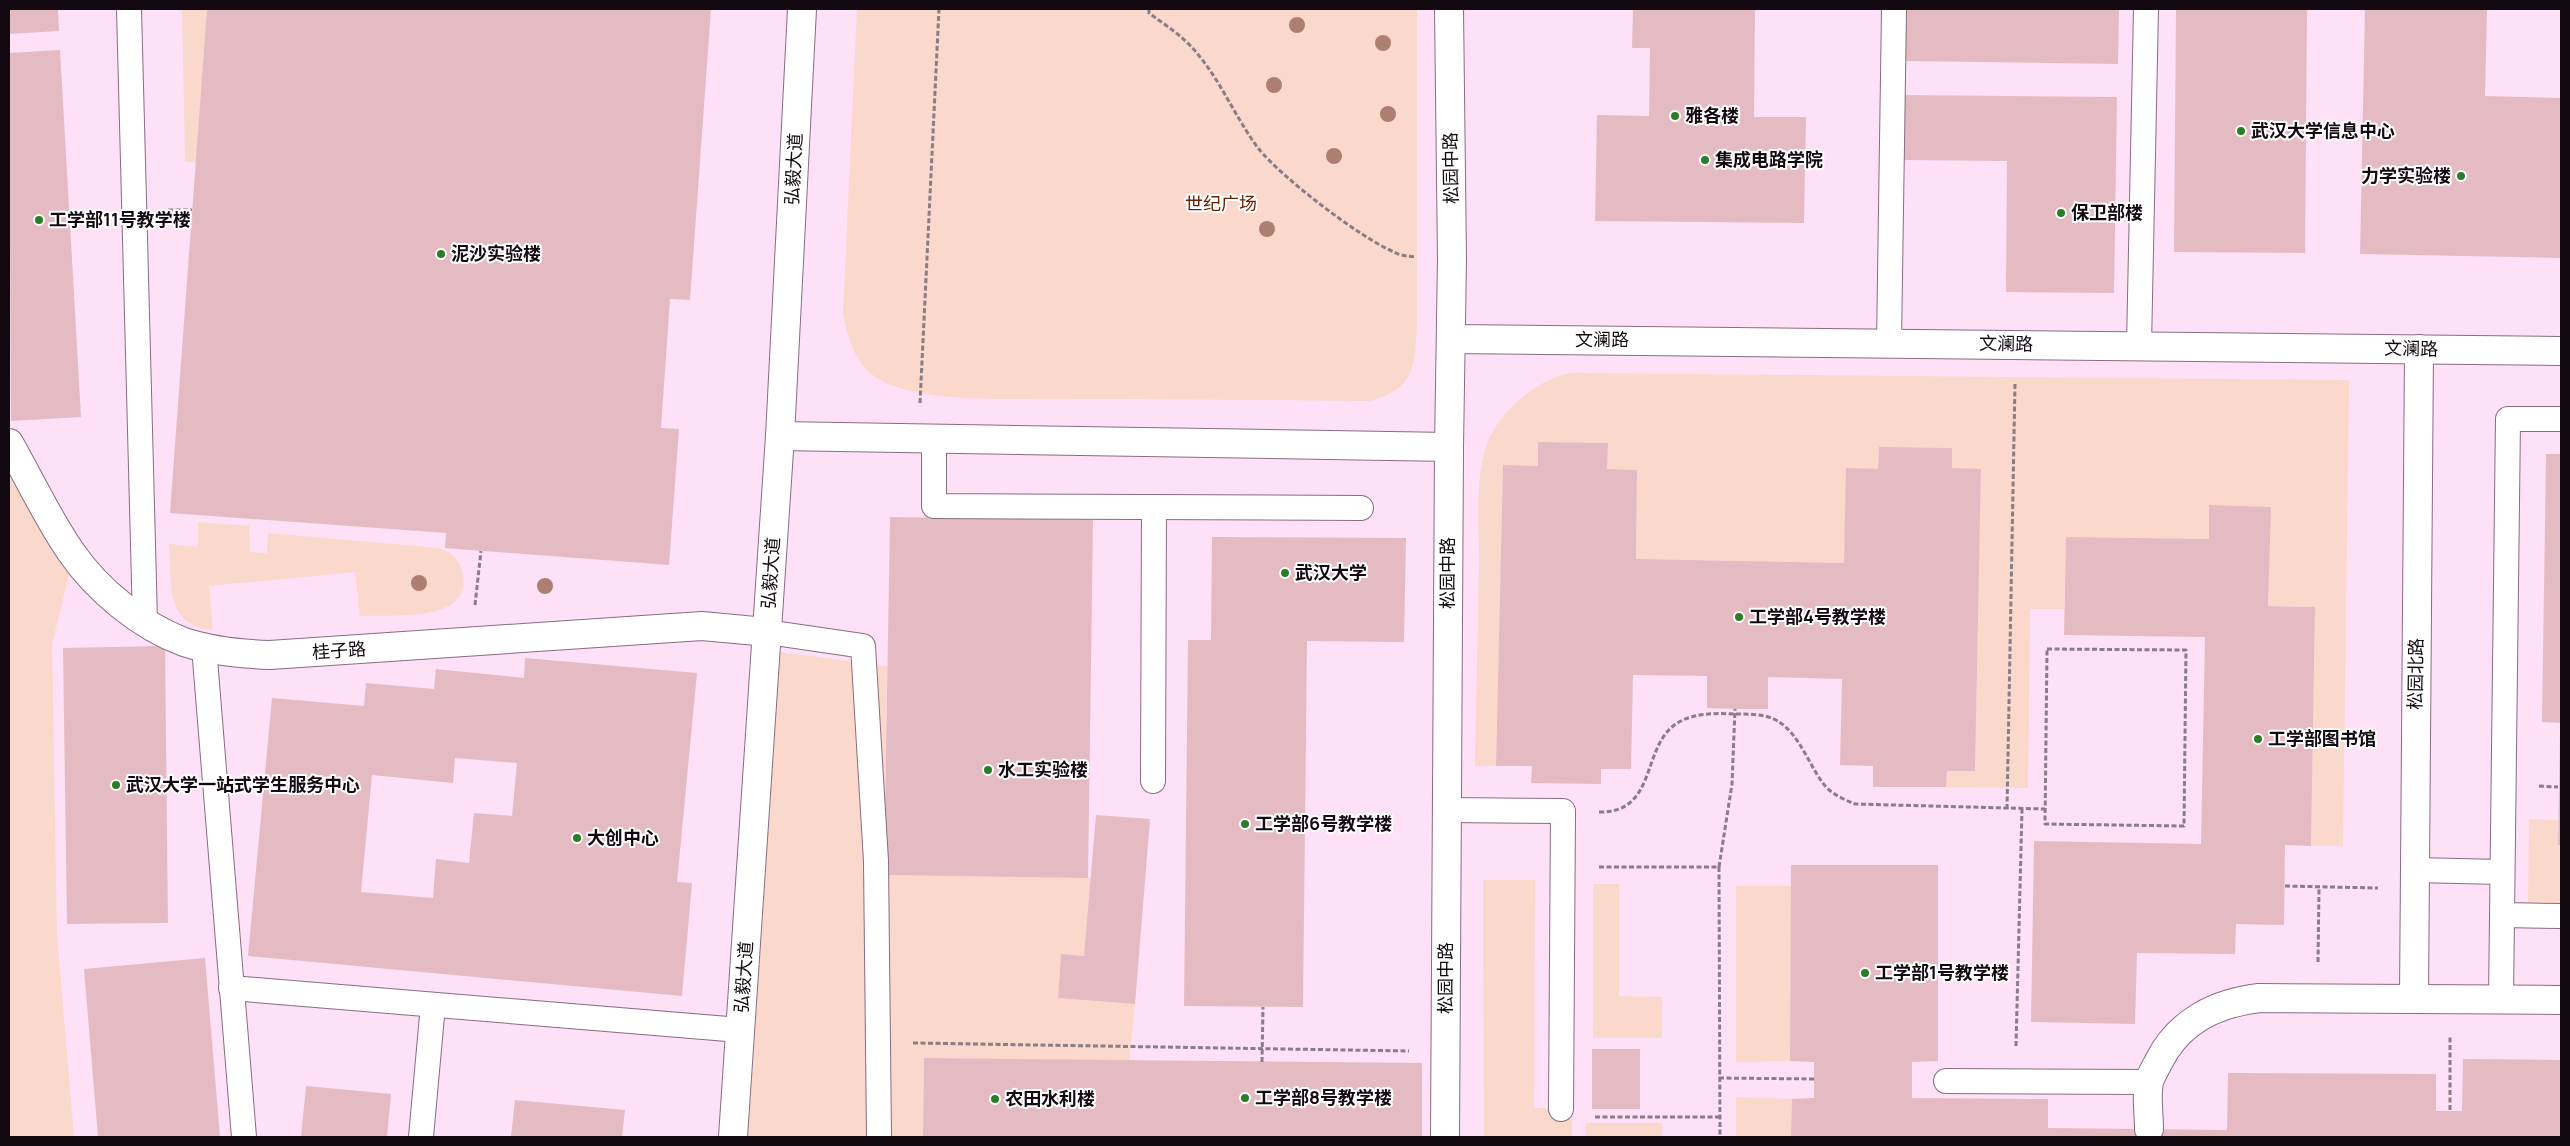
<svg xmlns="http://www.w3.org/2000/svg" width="2570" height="1146" viewBox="0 0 2570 1146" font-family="Manrope,'Noto Sans SC',sans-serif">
<rect width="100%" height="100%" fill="#fdf0fa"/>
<rect fill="#fee0f7" x="9" y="9" width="2552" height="1128"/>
<g fill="#fbd8cc">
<path d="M 182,9 L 207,9 L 196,162 L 185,162 Z"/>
<path d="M 857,9 L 1417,9 L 1417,325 C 1415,367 1414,390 1369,401 C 1271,400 1172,399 1074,399 C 1022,398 929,404 884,382 C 856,368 848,341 843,313 Z"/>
<path d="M 1572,373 L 2349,380 L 2343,846 L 2311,846 L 2315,607 L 2268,606 L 2270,507 L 2209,506 L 2209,539 L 2066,537 L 2064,609 L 2030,609 L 2028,788 L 1946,787 L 1947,771 L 1975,771 L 1981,470 L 1952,468 L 1951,448 L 1879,447 L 1878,469 L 1844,563 L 1636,559 L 1637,470 L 1607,469 L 1607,443 L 1538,442 L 1538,466 L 1503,465 L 1496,766 L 1475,766 C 1476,697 1478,629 1479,560 C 1479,524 1475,482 1486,447 C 1496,414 1539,377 1572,373 Z"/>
<path d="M 9,463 L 70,571 L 52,644 L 57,936 L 74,1137 L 9,1137 Z"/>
<path d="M 198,522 L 249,526 L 250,552 L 267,553 L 268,533 L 439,548 C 452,553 461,560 463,575 C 471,624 390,614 360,616 L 355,572 L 209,586 L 213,630 C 164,626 172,581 169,544 L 198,547 Z"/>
<path d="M 780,652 L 887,666 L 884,875 L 1091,878 L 1084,956 L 1061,954 L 1058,998 L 1135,1004 L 1129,1061 L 924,1058 L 923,1137 L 748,1137 Z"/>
<path d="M 2529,819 L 2558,820 L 2558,844 L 2561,845 L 2561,903 L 2528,903 Z"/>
<path d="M 1483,880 L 1535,880 L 1534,1108 L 1572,1109 L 1572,1137 L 1484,1137 Z"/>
<path d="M 1593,884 L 1619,884 L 1619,996 L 1662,997 L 1662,1038 L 1593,1038 Z"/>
<path d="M 1736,886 L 1792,886 L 1790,1061 L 1736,1062 Z"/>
<path d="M 1736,1097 L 1792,1099 L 1791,1137 L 1736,1137 Z"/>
<rect x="1586" y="1123" width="76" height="14"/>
</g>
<g fill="#e4bbc2" fill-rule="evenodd">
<path d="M 9,9 L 58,9 L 59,31 L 9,34 Z"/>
<path d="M 207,9 L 711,9 L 690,300 L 670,299 L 661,428 L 679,429 L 669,565 L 445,548 L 446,533 L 170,513 Z"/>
<path d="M 1633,9 L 1755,9 L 1754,117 L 1806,117 L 1804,223 L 1595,221 L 1597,115 L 1649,116 L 1650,48 L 1632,48 Z"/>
<path d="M 1904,9 L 2119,9 L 2118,64 L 1904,61 Z"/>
<path d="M 2176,9 L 2307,9 L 2305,253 L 2174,252 Z"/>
<path d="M 2365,9 L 2487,9 L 2485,96 L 2561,98 L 2561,258 L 2360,254 Z"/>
<path d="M 60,50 L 81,417 L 11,421 L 9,53 Z"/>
<path d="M 1903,95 L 2117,97 L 2114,293 L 2006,292 L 2007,161 L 1902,160 Z"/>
<path d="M 1538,442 L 1608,443 L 1607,469 L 1637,470 L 1636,559 L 1844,563 L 1846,468 L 1878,469 L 1879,447 L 1952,448 L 1952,468 L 1981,469 L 1975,771 L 1947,771 L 1946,787 L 1873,787 L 1873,766 L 1840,765 L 1842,679 L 1768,677 L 1768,709 L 1735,709 L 1707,708 L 1707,676 L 1633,675 L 1631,769 L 1601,769 L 1601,784 L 1531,783 L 1532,766 L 1496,766 L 1503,465 L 1538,466 Z"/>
<path d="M 2546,454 L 2561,454 L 2561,723 L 2542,722 Z"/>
<path d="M 2209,505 L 2271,507 L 2268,606 L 2315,607 L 2311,846 L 2285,845 L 2284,925 L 2236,924 L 2235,954 L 2137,953 L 2135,1024 L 2031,1022 L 2034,841 L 2201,844 L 2205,637 L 2064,635 L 2066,537 L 2209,539 Z"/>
<path d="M 890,517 L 1093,520 L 1088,878 L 884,875 Z"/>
<path d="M 1212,537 L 1406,538 L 1404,642 L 1307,641 L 1303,1007 L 1184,1006 L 1188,640 L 1211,640 Z"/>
<path d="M 165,646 L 168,923 L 67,924 L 63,648 Z"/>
<path d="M 525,658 L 697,673 L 677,882 L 692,883 L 682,996 L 248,956 L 272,698 L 364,706 L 366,683 L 434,689 L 436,669 L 524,678 ZM 455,758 L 517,763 L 512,816 L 474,813 L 469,863 L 436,859 L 433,898 L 361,892 L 372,775 L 453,783 Z"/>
<path d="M 2560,732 L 2561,732 L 2561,845 L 2558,845 Z"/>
<path d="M 1096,815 L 1150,819 L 1135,1004 L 1058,998 L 1061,954 L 1084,956 Z"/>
<path d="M 1791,865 L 1938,865 L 1938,1061 L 1912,1062 L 1912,1098 L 2048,1099 L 2048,1128 L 2227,1130 L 2228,1073 L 2436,1074 L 2436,1111 L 2462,1111 L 2463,1059 L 2561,1060 L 2561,1137 L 1791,1137 L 1792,1099 L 1814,1098 L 1814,1062 L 1790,1061 Z"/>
<path d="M 205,958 L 220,1137 L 98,1137 L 84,969 Z"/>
<rect x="1592" y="1049" width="48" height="60"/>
<path d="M 924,1058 L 1422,1063 L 1422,1137 L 923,1137 Z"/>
<path d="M 306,1086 L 391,1094 L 387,1137 L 301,1137 Z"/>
<path d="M 515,1100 L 625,1110 L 622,1137 L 511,1137 Z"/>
</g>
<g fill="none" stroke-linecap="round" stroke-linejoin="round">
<g stroke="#886c82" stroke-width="26">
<g id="lane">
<path d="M 129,9 L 145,621"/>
<path d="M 1889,343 L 1894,9"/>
<path d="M 2139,346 L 2146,9"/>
<path d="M 934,439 L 934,506 L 1361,508"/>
<path d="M 767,632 L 863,646 L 876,861 L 879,1137"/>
<path d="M 204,647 L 244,1137"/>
<path d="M 1153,781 L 1154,507"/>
<path d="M 1447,810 L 1563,811 L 1561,1109"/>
<path d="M 2414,870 L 2502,872"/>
<path d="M 2502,915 L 2561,916"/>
<path d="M 231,988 L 740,1030"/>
<path d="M 2501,1000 L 2508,419 L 2561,419"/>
<path d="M 1946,1081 L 2149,1082"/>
<path d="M 421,1137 L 433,1005"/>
</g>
</g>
<g stroke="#886c82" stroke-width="30">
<g id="street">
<path d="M 1452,339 L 2561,351"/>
<path d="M 780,436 L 1449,447"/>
<path d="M 9,443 C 29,478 48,519 71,552 C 97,590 141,626 184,642 C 211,651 241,654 270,655 L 702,626 L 767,632"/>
<path d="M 2414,999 L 2419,349"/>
<path d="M 2149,1129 C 2149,1114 2146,1096 2149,1082 C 2151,1075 2156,1067 2159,1061 C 2179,1021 2217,1003 2259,998 L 2561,1000"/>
<path d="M 733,1137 L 780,436 L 802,9"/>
<path d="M 1445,1137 L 1449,447 L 1452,259 L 1449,9"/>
</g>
</g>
<g stroke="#897d86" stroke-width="3" stroke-dasharray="5 2.5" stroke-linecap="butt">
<path d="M 1149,9 L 1149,13 C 1165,25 1183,36 1196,52 C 1221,81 1235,117 1258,148 C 1281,177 1359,237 1394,252 C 1401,256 1408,256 1416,257"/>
<path d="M 168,210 L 192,210"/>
<path d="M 920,403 L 939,9"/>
<path d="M 475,605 L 481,551"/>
<path d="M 2047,649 L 2186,650 L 2184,826 L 2045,824 Z"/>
<path d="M 2539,786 L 2558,787"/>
<path d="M 2007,809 L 2015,383"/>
<path d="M 1599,812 C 1659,813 1640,744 1679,722 C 1695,713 1717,713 1735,714 C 1748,714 1765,714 1776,720 C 1800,733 1809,767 1826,787 C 1834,795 1845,800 1855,804 L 2045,809"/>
<path d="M 1599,867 L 1719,867 L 1720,1137"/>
<path d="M 1719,867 L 1732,784 L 1735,709"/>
<path d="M 2285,886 L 2378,888"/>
<path d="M 2318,962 L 2319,888"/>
<path d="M 913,1043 L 1409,1051"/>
<path d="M 2016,1046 L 2022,809"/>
<path d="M 1719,1078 L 1814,1079"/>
<path d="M 2450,1110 L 2450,1035"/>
<path d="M 1595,1117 L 1720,1117"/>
</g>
<use href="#lane" stroke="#fff" stroke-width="24"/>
<use href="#street" stroke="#fff" stroke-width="28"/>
<path stroke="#897d86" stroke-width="3" stroke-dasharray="5 2.5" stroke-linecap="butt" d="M 1262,1062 L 1263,1007"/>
</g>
<g fill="#ac7f70">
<circle cx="1297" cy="25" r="8"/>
<circle cx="1383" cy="43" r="8"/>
<circle cx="1274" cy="85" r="8"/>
<circle cx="1388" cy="114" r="8"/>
<circle cx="1334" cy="156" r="8"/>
<circle cx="1267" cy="229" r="8"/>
<circle cx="419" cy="583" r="8"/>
<circle cx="545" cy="586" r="8"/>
</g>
<g fill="#2b7d28" stroke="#fff" stroke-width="2">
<circle cx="1675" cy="116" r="5"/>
<circle cx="2241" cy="131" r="5"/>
<circle cx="1705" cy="160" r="5"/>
<circle cx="2461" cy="176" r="5"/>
<circle cx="2061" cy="213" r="5"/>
<circle cx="39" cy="220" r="5"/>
<circle cx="441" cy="254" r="5"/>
<circle cx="1285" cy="573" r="5"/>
<circle cx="1739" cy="617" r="5"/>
<circle cx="2258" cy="739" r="5"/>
<circle cx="988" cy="770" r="5"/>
<circle cx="116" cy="785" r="5"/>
<circle cx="1245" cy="824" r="5"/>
<circle cx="577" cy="838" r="5"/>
<circle cx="1865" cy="973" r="5"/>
<circle cx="1245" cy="1098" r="5"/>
<circle cx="995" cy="1099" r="5"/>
</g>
<g text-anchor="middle" stroke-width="4" stroke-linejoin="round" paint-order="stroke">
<g font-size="18" font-weight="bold" fill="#130911" stroke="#fff" text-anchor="start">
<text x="1685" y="122">雅各楼</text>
<text x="2251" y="137">武汉大学信息中心</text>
<text x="1715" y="166">集成电路学院</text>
<text x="2451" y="182" text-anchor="end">力学实验楼</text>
<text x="2071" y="219">保卫部楼</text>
<text x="49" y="226">工学部11号教学楼</text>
<text x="451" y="260">泥沙实验楼</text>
<text x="1295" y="579">武汉大学</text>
<text x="1749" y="623">工学部4号教学楼</text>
<text x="2268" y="745">工学部图书馆</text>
<text x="998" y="776">水工实验楼</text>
<text x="126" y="791">武汉大学一站式学生服务中心</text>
<text x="1255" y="830">工学部6号教学楼</text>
<text x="587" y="844">大创中心</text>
<text x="1875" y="979">工学部1号教学楼</text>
<text x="1255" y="1104">工学部8号教学楼</text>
<text x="1005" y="1105">农田水利楼</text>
</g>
<g font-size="18" fill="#130911" stroke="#fff">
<text transform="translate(1451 168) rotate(-91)" y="6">松园中路</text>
<text transform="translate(794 169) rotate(-87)" y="6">弘毅大道</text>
<text x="1602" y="346">文澜路</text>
<text transform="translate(2006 344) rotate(1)" y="6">文澜路</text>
<text transform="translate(2411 349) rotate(1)" y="6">文澜路</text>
<text transform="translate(771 573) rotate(-86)" y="6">弘毅大道</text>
<text transform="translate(1448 573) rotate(-90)" y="6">松园中路</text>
<text transform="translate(339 651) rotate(-4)" y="6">桂子路</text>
<text transform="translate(2416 674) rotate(-89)" y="6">松园北路</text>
<text transform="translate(744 977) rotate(-86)" y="6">弘毅大道</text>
<text transform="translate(1446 978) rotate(-90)" y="6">松园中路</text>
</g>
<g font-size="18" fill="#692200" stroke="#fff">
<text x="1221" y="210">世纪广场</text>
</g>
</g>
<rect width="2570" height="1146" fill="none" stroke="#130911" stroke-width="20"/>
</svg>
